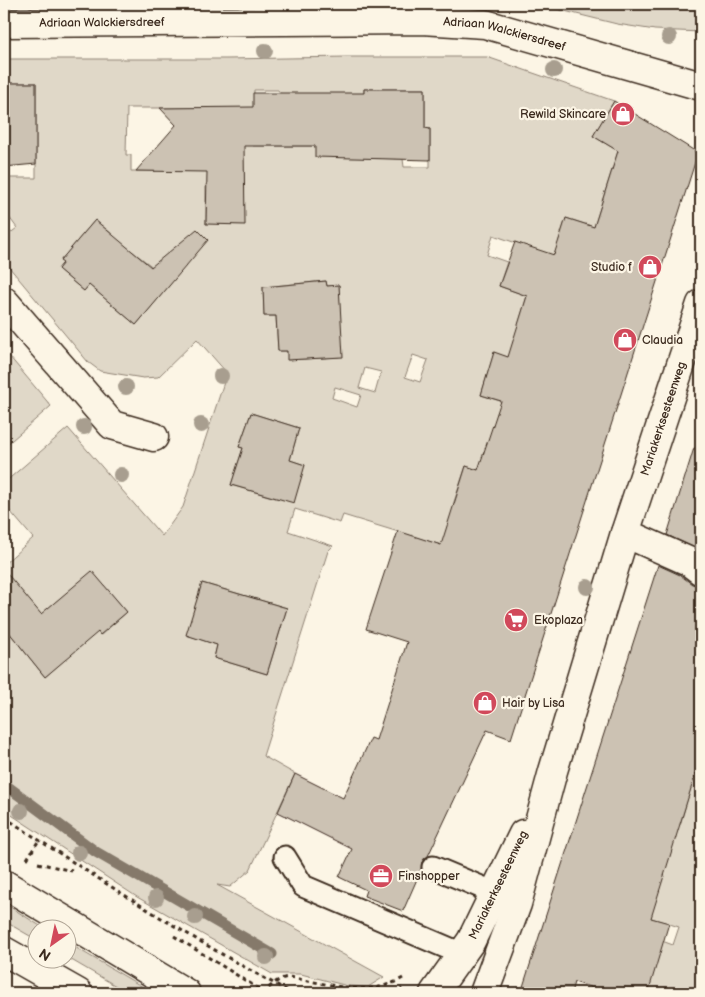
<svg xmlns="http://www.w3.org/2000/svg" width="705" height="997" viewBox="0 0 705 997" font-family="'Balsamiq Sans',sans-serif">
<rect width="100%" height="100%" fill="#fcf5e5"/>
<filter id="ink" filterUnits="userSpaceOnUse"><feTurbulence type="fractalNoise" baseFrequency=".02" numOctaves="2"/><feDisplacementMap in="SourceGraphic" scale="10" xChannelSelector="R" yChannelSelector="G"/><feConvolveMatrix kernelMatrix="1 2 1 2 8 2 1 2 1" color-interpolation-filters="sRGB"/></filter>
<g filter="url(#ink)">
<g fill="#e0d8c8" stroke="#8e8173" fill-rule="evenodd">
<path d="M 536,4 L 701,4 L 701,32 L 655,30 L 617,24 Z"/>
<path d="M 347,57 L 487,57 L 614,101 L 593,136 L 618,151 L 594,227 L 566,218 L 559,240 L 571,262 L 493,235 L 487,255 L 507,262 L 499,286 L 527,296 L 518,326 L 548,335 L 534,365 L 494,353 L 481,395 L 539,413 L 504,478 L 466,466 L 453,505 L 491,519 L 451,548 L 343,515 L 340,523 L 295,509 L 288,531 L 333,546 L 328,551 L 263,756 L 295,774 L 250,870 L 230,887 L 217,885 L 384,977 L 368,987 L 348,986 L 301,974 L 272,974 L 137,897 L 4,810 L 4,564 L 33,538 L 4,504 L 4,483 L 68,428 L 162,536 L 183,507 L 227,373 L 197,339 L 158,377 L 143,378 L 100,371 L 88,362 L 4,261 L 4,238 L 17,228 L 6,213 L 4,214 L 4,178 L 36,178 L 36,83 L 4,83 L 4,59 L 227,59 ZM 364,89 L 425,89 L 425,128 L 430,129 L 430,167 L 404,167 L 403,159 L 365,158 ZM 254,90 L 278,90 L 319,146 L 253,146 ZM 127,108 L 199,108 L 157,171 L 131,171 L 131,155 L 126,155 ZM 206,184 L 234,184 L 206,224 ZM 95,220 L 111,233 L 110,234 L 172,282 L 136,325 L 89,285 L 84,291 L 58,269 L 63,263 L 61,260 ZM 326,281 L 327,286 L 339,285 L 339,357 L 288,360 L 287,351 L 278,351 L 276,316 L 264,316 L 263,287 ZM 413,355 L 428,360 L 420,382 L 405,377 ZM 365,368 L 381,372 L 375,393 L 359,388 ZM 335,387 L 361,395 L 357,407 L 332,398 ZM 251,413 L 299,428 L 290,460 L 305,465 L 279,499 L 231,485 L 243,448 L 239,447 ZM 92,572 L 127,612 L 101,635 L 95,629 L 70,651 L 70,655 L 45,677 L 8,631 L 35,608 L 41,614 ZM 202,583 L 287,608 L 267,674 L 214,658 L 217,645 L 187,635 Z"/>
<path d="M 4,350 L 51,406 L 4,447 Z"/>
<path d="M 701,753 L 701,993 L 648,993 L 651,937 L 673,945 L 679,927 L 602,902 L 671,823 L 680,825 Z"/>
<path d="M 4,903 L 45,929 L 38,930 L 37,940 L 4,921 Z"/>
<path d="M 68,943 L 153,993 L 128,993 L 68,958 Z"/>
</g>
<g fill="none" stroke-linecap="round" stroke-linejoin="round">
<path stroke="#85796b" stroke-width="11" d="M 4,784 L 96,852 L 272,954"/>
</g>
<g fill="#ccc2b3" stroke="#3b2a1e">
<path d="M 4,83 L 36,83 L 36,164 L 4,167 Z"/>
<path d="M 364,89 L 425,89 L 425,128 L 430,129 L 430,160 L 315,157 L 315,146 L 244,146 L 245,225 L 206,224 L 207,172 L 136,171 L 176,125 L 160,108 L 253,107 L 253,93 L 364,93 Z"/>
<path d="M 614,101 L 698,153 L 511,739 L 487,730 L 428,856 L 422,862 L 421,870 L 403,911 L 364,896 L 366,890 L 339,877 L 352,849 L 278,812 L 295,774 L 343,798 L 371,738 L 376,740 L 407,642 L 366,629 L 398,531 L 441,545 L 466,466 L 478,470 L 501,401 L 481,395 L 494,352 L 508,357 L 527,296 L 499,286 L 515,242 L 554,255 L 566,218 L 594,227 L 618,151 L 593,136 Z"/>
<path d="M 95,220 L 151,267 L 197,229 L 208,240 L 136,325 L 89,285 L 84,291 L 58,269 L 63,263 L 60,261 Z"/>
<path d="M 326,281 L 327,286 L 339,285 L 343,357 L 287,360 L 287,351 L 278,351 L 276,316 L 264,316 L 263,287 Z"/>
<path d="M 251,413 L 299,428 L 290,460 L 305,465 L 294,503 L 231,485 L 243,448 L 239,447 Z"/>
<path d="M 694,448 L 701,449 L 701,551 L 667,535 Z"/>
<path d="M 658,565 L 680,575 L 692,584 L 701,586 L 701,756 L 651,918 L 669,923 L 648,993 L 609,993 L 574,982 L 571,993 L 521,993 Z"/>
<path d="M 4,570 L 41,614 L 92,571 L 127,612 L 100,635 L 98,632 L 45,677 L 4,626 Z"/>
<path d="M 202,583 L 287,608 L 267,674 L 214,658 L 217,645 L 186,635 Z"/>
</g>
<g fill="none" stroke-linecap="round" stroke-linejoin="round">
<g stroke="#3b2a1e" stroke-width="25">
<g id="service">
<path d="M 285,857 L 303,886 L 462,954"/>
<path d="M 433,867 L 507,898"/>
</g>
</g>
<g stroke="#3b2a1e" stroke-width="31">
<g id="minor">
<path id="s1" d="M 4,23 L 422,20 L 485,24 L 701,86"/>
<path d="M 4,301 L 112,425 L 154,437"/>
<path d="M 625,533 L 688,561 L 701,571"/>
<path d="M 434,993 L 471,941 L 523,834"/>
<path id="s2" d="M 484,993 L 517,904 L 553,771 L 625,533 L 701,304"/>
</g>
</g>
<g stroke="#3b2a1e" stroke-width="31">
<g id="trunk">
<path d="M 4,884 L 186,993"/>
<path d="M 4,951 L 78,993"/>
</g>
</g>
<g stroke="#3b2a1e" stroke-width="3" stroke-dasharray="4 4" stroke-linecap="butt">
<path d="M 4,817 C 98,879 192,940 292,993"/>
<path d="M 27,859 L 39,840"/>
<path d="M 38,863 L 72,871"/>
<path d="M 174,936 L 264,992"/>
<path d="M 263,993 C 269,988 276,980 284,978 C 290,976 298,979 303,980 C 340,986 369,997 403,978"/>
<path d="M 394,993 L 402,988"/>
</g>
<use href="#service" stroke="#fcf5e5" stroke-width="21"/>
<use href="#minor" stroke="#fcf5e5" stroke-width="28"/>
<use href="#trunk" stroke="#fcf5e5" stroke-width="28"/>
</g>
<g fill="#a89e8f">
<circle cx="669" cy="37" r="8"/>
<circle cx="265" cy="51" r="8"/>
<circle cx="554" cy="70" r="8"/>
<circle cx="221" cy="376" r="8"/>
<circle cx="126" cy="387" r="8"/>
<circle cx="201" cy="425" r="8"/>
<circle cx="84" cy="427" r="8"/>
<circle cx="121" cy="475" r="8"/>
<circle cx="587" cy="587" r="8"/>
<circle cx="21" cy="811" r="8"/>
<circle cx="79" cy="853" r="8"/>
<circle cx="156" cy="898" r="8"/>
<circle cx="195" cy="917" r="8"/>
<circle cx="266" cy="957" r="8"/>
</g>
</g>
<defs>
<g id="shop-disc" transform="scale(1.25)"><circle r="9.5" fill="#d1495b" stroke="#fcf5e5"/><path d="M-5-2.5h2.3a2.7 3.5 0 0 1 5.4 0H5L5.5 6h-11ZM-1.5-2.5h3a1.5 2.3 0 0 0-3 0Z" fill="#fff"/></g>
<g id="supermarket-disc" transform="scale(1.25)"><circle r="9.5" fill="#d1495b" stroke="#fcf5e5"/><path d="M-6-5.5h2.5l.6 2H6L4.5 2H-2.5L-4.4-4H-6ZM-1.5 3.2a1.3 1.3 0 1 0 .1 0ZM3 3.2a1.3 1.3 0 1 0 .1 0Z" fill="#fff"/></g>
<g id="office-disc" transform="scale(1.25)"><circle r="9.5" fill="#d1495b" stroke="#fcf5e5"/><path d="M-6-3h4V-5.5h4V-3h4V5H-6ZM-1-4.5V-3h2v-1.5ZM-6 0V1H6V0Z" fill="#fff"/></g>
</defs>
<g fill-rule="evenodd">
<use href="#shop-disc" x="623" y="114"/>
<use href="#shop-disc" x="650" y="267"/>
<use href="#shop-disc" x="625" y="340"/>
<use href="#supermarket-disc" x="516" y="620"/>
<use href="#shop-disc" x="485" y="703"/>
<use href="#office-disc" x="381" y="876"/>
</g>
<g text-anchor="middle" stroke-width="4.5" stroke-linejoin="round" paint-order="stroke">
<g font-size="12" fill="#3b2a1e" stroke="#fcf5e5">
<text dy="4" stroke="none"><textPath href="#s1" startOffset="98">Adriaan Walckiersdreef</textPath></text>
<text dy="4" stroke="none"><textPath href="#s1" startOffset="502">Adriaan Walckiersdreef</textPath></text>
<text dy="4" stroke="none"><textPath href="#s2" startOffset="602">Mariakerksesteenweg</textPath></text>
<text transform="translate(498 885) rotate(-64)" y="4">Mariakerksesteenweg</text>
</g>
<g font-size="12" fill="#3b2a1e" stroke="#fcf5e5" text-anchor="start">
<text x="606" y="118" text-anchor="end">Rewild Skincare</text>
<text x="632" y="271" text-anchor="end">Studio f</text>
<text x="642" y="344">Claudia</text>
<text x="534" y="624">Ekoplaza</text>
<text x="502" y="707">Hair by Lisa</text>
<text x="398" y="880">Finshopper</text>
</g>
</g>
<rect width="705" height="997" fill="none" stroke="#fcf5e5" stroke-width="20"/>
<rect x="10" y="10" width="685" height="977" fill="none" stroke="#3b2a1e" stroke-width="2" filter="url(#ink)"/>
<g transform="translate(52 944) rotate(213)"><circle r="24" fill="#fcf5e5" stroke="#afa495"/>
<path d="M0-4L9 19L0 12L-9 19Z" fill="#d1495b"/>
<text y="-8" font-size="14" font-weight="bold" text-anchor="middle" fill="#3b2a1e">N</text>
</g>
</svg>
